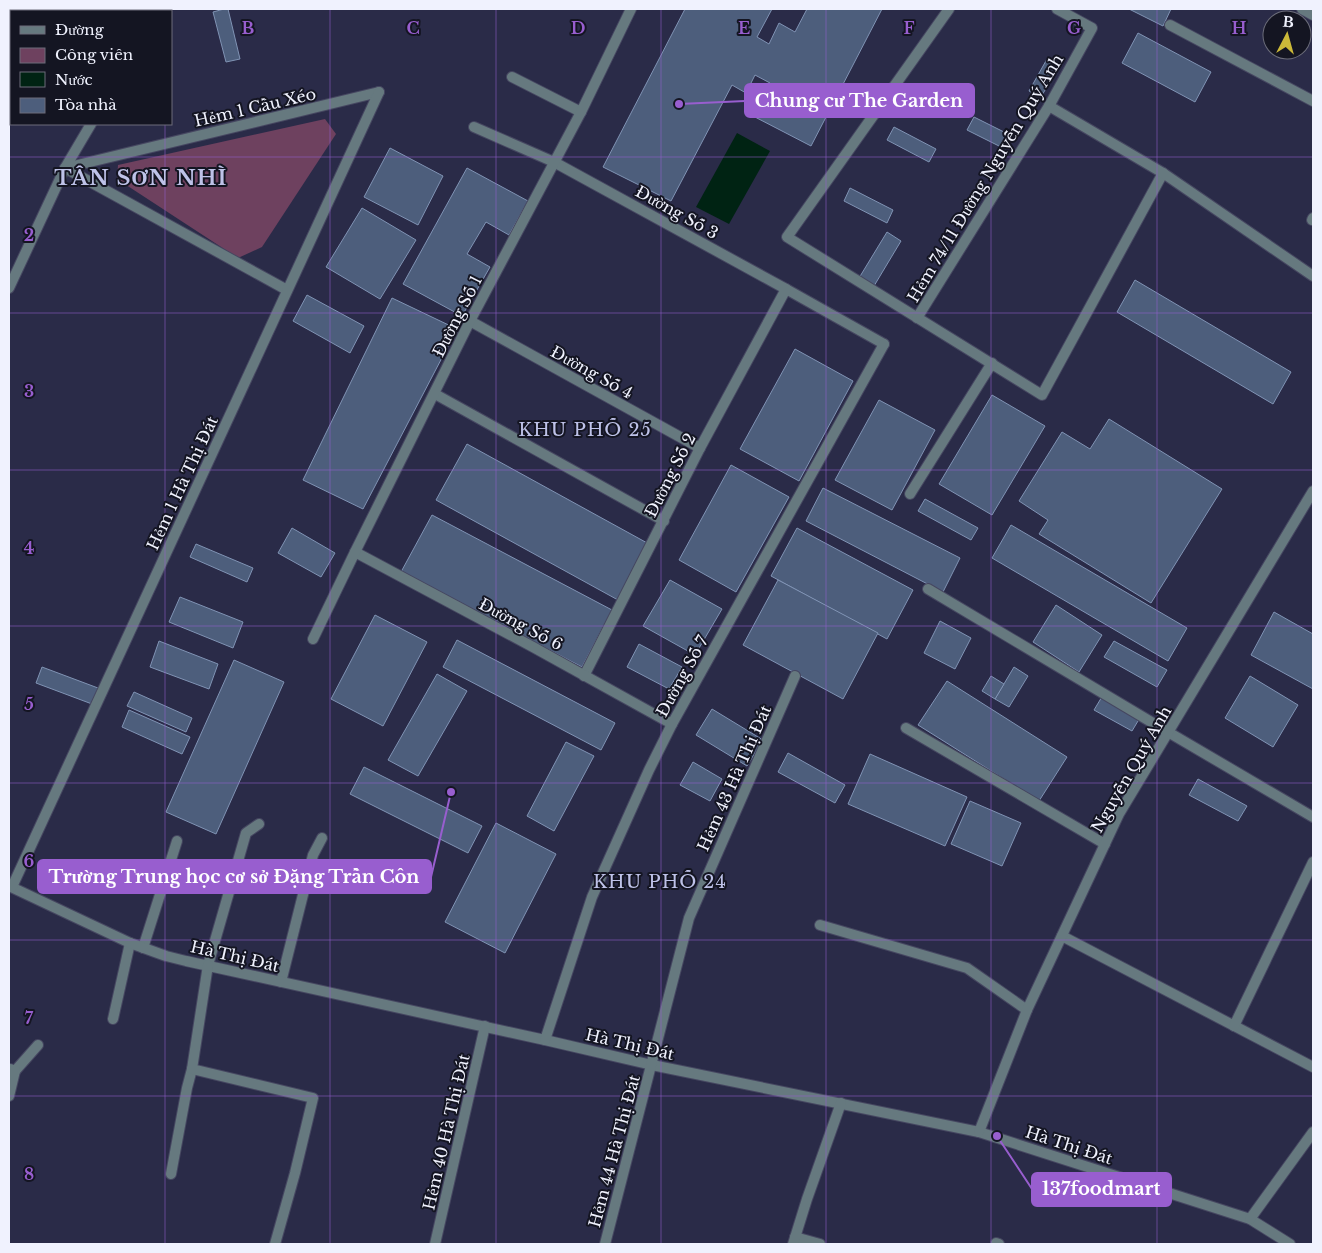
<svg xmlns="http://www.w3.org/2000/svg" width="1322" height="1253" viewBox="0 0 1322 1253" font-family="'Libre Baskerville',serif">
<rect width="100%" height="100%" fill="#2a2b48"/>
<path fill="#6e415f" d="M 325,119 L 336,134 L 262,247 L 238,258 L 117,179 L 118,165 Z"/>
<path fill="#002313" d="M 737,133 L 770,151 L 729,224 L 696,207 Z"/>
<g fill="#4d5e7c" stroke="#8093b4">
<path d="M 224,9 L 228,9 L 240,59 L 226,62 L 213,12 Z"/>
<path d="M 685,9 L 772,9 L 757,37 L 769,44 L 779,23 L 795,32 L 807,9 L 882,9 L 811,146 L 753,116 L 770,83 L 755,75 L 746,93 L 732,85 L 671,201 L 603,167 Z"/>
<path d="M 1129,9 L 1171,9 L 1163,26 Z"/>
<path d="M 1138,33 L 1211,72 L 1195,102 L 1122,63 Z"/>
<path d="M 1047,59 L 1059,66 L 1041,97 L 1029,91 Z"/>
<path d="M 974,117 L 1010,135 L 1003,148 L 967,130 Z"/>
<path d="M 894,127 L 936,149 L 929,162 L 887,140 Z"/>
<path d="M 390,148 L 443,176 L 418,225 L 364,197 Z"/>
<path d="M 467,168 L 528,201 L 509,235 L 486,222 L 467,254 L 490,267 L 462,316 L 403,284 Z"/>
<path d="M 850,188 L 893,210 L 887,223 L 844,201 Z"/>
<path d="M 362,208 L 416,240 L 380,299 L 326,267 Z"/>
<path d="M 887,232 L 901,241 L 874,286 L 859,278 Z"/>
<path d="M 1135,280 L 1291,372 L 1273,404 L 1117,312 Z"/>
<path d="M 307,295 L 364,326 L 350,353 L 293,321 Z"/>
<path d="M 392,298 L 457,329 L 363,509 L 303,480 Z"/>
<path d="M 795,349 L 853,381 L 799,481 L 740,449 Z"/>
<path d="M 992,395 L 1045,426 L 992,515 L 939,484 Z"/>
<path d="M 879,400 L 935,430 L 892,510 L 835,480 Z"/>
<path d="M 1109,419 L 1222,489 L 1151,603 L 1039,534 L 1048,520 L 1019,501 L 1062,432 L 1090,449 Z"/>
<path d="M 467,444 L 649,544 L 618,600 L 436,500 Z"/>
<path d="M 731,465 L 789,497 L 736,592 L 679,560 Z"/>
<path d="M 823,488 L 960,558 L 943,592 L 806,521 Z"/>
<path d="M 925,499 L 978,528 L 971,540 L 918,511 Z"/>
<path d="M 432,515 L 612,610 L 582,667 L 401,572 Z"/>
<path d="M 1011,525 L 1187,628 L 1168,661 L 992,558 Z"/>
<path d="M 292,528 L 335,553 L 321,577 L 278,553 Z"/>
<path d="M 797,528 L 913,590 L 887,639 L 771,576 Z"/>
<path d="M 196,544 L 253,568 L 247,582 L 190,557 Z"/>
<path d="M 670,580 L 722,609 L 695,655 L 643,626 Z"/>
<path d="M 778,580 L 878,633 L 843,699 L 743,645 Z"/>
<path d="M 180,597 L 243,622 L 233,648 L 169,622 Z"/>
<path d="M 1056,605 L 1102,635 L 1079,672 L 1033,642 Z"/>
<path d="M 1274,612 L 1313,634 L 1313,689 L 1251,655 Z"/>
<path d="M 375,615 L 427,642 L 383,726 L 331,699 Z"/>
<path d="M 940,621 L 971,638 L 955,669 L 924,653 Z"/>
<path d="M 457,640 L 615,723 L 601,750 L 443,667 Z"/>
<path d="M 159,641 L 218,664 L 209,689 L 150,667 Z"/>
<path d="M 1114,641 L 1167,670 L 1157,687 L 1104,657 Z"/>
<path d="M 639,644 L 682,667 L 669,689 L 627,667 Z"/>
<path d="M 234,660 L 284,682 L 216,834 L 166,812 Z"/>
<path d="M 42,667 L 98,688 L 92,704 L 36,683 Z"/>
<path d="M 1014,667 L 1028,676 L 1009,707 L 995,699 Z"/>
<path d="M 437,674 L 467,691 L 418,776 L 388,760 Z"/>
<path d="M 991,676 L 1004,684 L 995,699 L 982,691 Z"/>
<path d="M 1250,676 L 1298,705 L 1273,747 L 1225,718 Z"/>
<path d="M 947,681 L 1067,757 L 1039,801 L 918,725 Z"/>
<path d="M 134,692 L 192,718 L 186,732 L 127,706 Z"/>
<path d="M 1103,695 L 1141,716 L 1132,731 L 1094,710 Z"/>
<path d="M 712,709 L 763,740 L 747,766 L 696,735 Z"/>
<path d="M 129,710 L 190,737 L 182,754 L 122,727 Z"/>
<path d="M 566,742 L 594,756 L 554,831 L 527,816 Z"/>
<path d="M 788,753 L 845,785 L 835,803 L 778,772 Z"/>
<path d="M 870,754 L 967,797 L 945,846 L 848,804 Z"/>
<path d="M 693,762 L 722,779 L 710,801 L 680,785 Z"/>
<path d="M 364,767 L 482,826 L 468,853 L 350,794 Z"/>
<path d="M 1198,779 L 1247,806 L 1238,821 L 1189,795 Z"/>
<path d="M 970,801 L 1021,823 L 1002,866 L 951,844 Z"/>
<path d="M 496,823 L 556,854 L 505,953 L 445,922 Z"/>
</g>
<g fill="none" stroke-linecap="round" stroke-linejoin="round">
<g stroke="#464761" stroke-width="12">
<g id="service">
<path d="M 1170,25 L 1313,101"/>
<path d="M 1312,220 L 1313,218"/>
<path d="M 786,289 L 884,344"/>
<path d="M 928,589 L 1168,732"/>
<path d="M 906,728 L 1105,844"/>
<path d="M 143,948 L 177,841"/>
<path d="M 208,965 L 246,833 L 259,824"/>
<path d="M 281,982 L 313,855 L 322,838"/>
<path d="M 113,1019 L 130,943"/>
<path d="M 171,1174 L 187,1088 L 192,1069"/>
<path d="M 795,1237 L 820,1244"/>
<path d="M 996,1243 L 999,1244"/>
</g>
</g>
<g stroke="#464761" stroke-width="12">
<g id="minor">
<path d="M 949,9 L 787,237 L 1042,395 L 1163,173"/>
<path d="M 1302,9 L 1313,15"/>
<path d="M 512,77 L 581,112"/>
<path d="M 1049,106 L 1163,173 L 1313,276"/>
<path d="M 474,127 L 554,162 L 786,289 L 700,448 L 584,676"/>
<path d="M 65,168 L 379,92"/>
<path d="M 65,168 L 287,290"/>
<path d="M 917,318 L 1049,106 L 1092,28 L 1057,9"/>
<path d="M 470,321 L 700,448"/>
<path d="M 435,394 L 664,521"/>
<path d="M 910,494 L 992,363"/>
<path d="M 355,552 L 533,647 L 672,724"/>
<path d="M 313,639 L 355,552 L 470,321 L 581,112 L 631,9"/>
<path d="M 1168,732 L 1313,817"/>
<path d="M 9,886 L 130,943 L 166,956 L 186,961 L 545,1040 L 652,1065 L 979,1132 L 1250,1219 L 1290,1244"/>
<path d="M 12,887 L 379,92"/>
<path d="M 820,925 L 967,968 L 1027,1010"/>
<path d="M 1062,936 L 1313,1067"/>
<path d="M 208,965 L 192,1069 L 313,1098 L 295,1173 L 275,1244"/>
<path d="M 1234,1026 L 1313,862"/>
<path d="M 545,1040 L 592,897 L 649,770 L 672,724 L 884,344"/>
<path d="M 15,1071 L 38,1045"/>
<path d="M 9,1096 L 15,1071 L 10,1069"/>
<path d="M 435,1244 L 485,1026"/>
<path d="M 605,1244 L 689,918 L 795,676"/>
<path d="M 793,1244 L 807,1199 L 841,1103"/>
</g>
</g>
<g stroke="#464761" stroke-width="12">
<g id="tertiary">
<path d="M 158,11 L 159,9"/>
<path d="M 9,288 L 65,168 L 91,124"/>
<path d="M 979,1132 L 1027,1010 L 1119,814 L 1313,491"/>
<path d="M 1250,1219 L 1313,1132"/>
</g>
</g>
<use href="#service" stroke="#66797f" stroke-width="10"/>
<use href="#minor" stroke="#66797f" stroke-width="10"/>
<use href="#tertiary" stroke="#66797f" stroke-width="10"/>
</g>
<path fill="none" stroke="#985ecf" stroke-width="1" stroke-opacity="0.55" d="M 165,9 L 165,11M 330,9 L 330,1244M 496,9 L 496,1244M 661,9 L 661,1244M 826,9 L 826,1244M 991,9 L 991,1244M 1157,9 L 1157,1244M 165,124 L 165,1244M 9,157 L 1313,157M 9,313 L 1313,313M 9,470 L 1313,470M 9,626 L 1313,626M 9,783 L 1313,783M 9,940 L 1313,940M 9,1096 L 1313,1096"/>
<g text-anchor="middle" stroke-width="4" stroke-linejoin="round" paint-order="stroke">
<g font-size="16" fill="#f0f2fe" stroke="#141522">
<text transform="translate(255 107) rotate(-13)" y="6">Hẻm 1 Cầu Xéo</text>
<text transform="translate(985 178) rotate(-59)" y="6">Hẻm 74/11 Đường Nguyễn Quý Anh</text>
<text transform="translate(677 212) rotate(29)" y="6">Đường Số 3</text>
<text transform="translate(457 316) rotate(-63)" y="6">Đường Số 1</text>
<text transform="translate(592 372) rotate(29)" y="6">Đường Số 4</text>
<text transform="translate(670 475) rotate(-63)" y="6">Đường Số 2</text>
<text transform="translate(182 483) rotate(-65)" y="6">Hẻm 1 Hà Thị Đát</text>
<text transform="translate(521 624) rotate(28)" y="6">Đường Số 6</text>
<text transform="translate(682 676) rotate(-61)" y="6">Đường Số 7</text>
<text transform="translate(1131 769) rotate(-60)" y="6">Nguyễn Quý Anh</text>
<text transform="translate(734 778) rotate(-66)" y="6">Hẻm 43 Hà Thị Đát</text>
<text transform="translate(235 956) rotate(13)" y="6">Hà Thị Đát</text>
<text transform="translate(630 1044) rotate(13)" y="6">Hà Thị Đát</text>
<text transform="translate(446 1132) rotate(-77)" y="6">Hẻm 40 Hà Thị Đát</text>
<text transform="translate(1069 1145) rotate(18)" y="6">Hà Thị Đát</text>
<text transform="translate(614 1151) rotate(-75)" y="6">Hẻm 44 Hà Thị Đát</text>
</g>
<g font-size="18" letter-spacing="1" fill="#bec2e8" stroke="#141522">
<text x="585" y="436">KHU PHỐ 25</text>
<text x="660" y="888">KHU PHỐ 24</text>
</g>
<g font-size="21" font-weight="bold" letter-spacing="1" fill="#bec2e8" stroke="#141522">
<text x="141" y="185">TÂN SƠN NHÌ</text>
</g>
</g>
<g font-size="16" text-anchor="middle" font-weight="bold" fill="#985ecf" stroke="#141522" stroke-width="4" stroke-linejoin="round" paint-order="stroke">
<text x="248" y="34">B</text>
<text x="413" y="34">C</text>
<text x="578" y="34">D</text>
<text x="744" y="34">E</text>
<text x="909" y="34">F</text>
<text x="1074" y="34">G</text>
<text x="1239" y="34">H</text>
<text x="29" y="241">2</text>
<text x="29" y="397">3</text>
<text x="29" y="554">4</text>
<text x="29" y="710">5</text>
<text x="29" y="867">6</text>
<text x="29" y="1024">7</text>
<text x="29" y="1180">8</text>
</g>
<path fill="none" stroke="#985ecf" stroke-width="2" d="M679 104L745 101M451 792L431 877M997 1136L1032 1189"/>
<g fill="#985ecf" stroke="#141522" stroke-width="2">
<circle cx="679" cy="104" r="5"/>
<circle cx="451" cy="792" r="5"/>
<circle cx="997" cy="1136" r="5"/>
</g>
<g fill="#985ecf" stroke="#985ecf" stroke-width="2">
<rect x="745" y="84" width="229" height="33" rx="5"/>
<rect x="38" y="860" width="393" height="33" rx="5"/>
<rect x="1032" y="1173" width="139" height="33" rx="5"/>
</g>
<g font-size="18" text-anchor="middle" font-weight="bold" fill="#fff">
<text x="859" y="107">Chung cư The Garden</text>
<text x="234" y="883">Trường Trung học cơ sở Đặng Trần Côn</text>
<text x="1101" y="1195">137foodmart</text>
</g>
<rect width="1322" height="1253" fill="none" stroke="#f0f2fe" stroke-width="20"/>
<rect x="10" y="10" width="162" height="115" fill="#141522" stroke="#6c6d7a"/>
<rect x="20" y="26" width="25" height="8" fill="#66797f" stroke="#6c6d7a"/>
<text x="55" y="35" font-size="15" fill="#f0f2fe">Đường</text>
<rect x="20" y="48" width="25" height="15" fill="#6e415f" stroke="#6c6d7a"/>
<text x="55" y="60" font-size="15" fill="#f0f2fe">Công viên</text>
<rect x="20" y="72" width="25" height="15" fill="#002313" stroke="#6c6d7a"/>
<text x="55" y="85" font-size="15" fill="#f0f2fe">Nước</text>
<rect x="20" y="98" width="25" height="15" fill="#4d5e7c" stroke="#6c6d7a"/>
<text x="55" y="110" font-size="15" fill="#f0f2fe">Tòa nhà</text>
<g transform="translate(1287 35) rotate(6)"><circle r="24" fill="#141522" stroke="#6c6d7a"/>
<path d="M0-4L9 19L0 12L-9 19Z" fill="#ccb939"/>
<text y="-8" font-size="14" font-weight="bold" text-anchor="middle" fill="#f0f2fe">B</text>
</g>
</svg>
